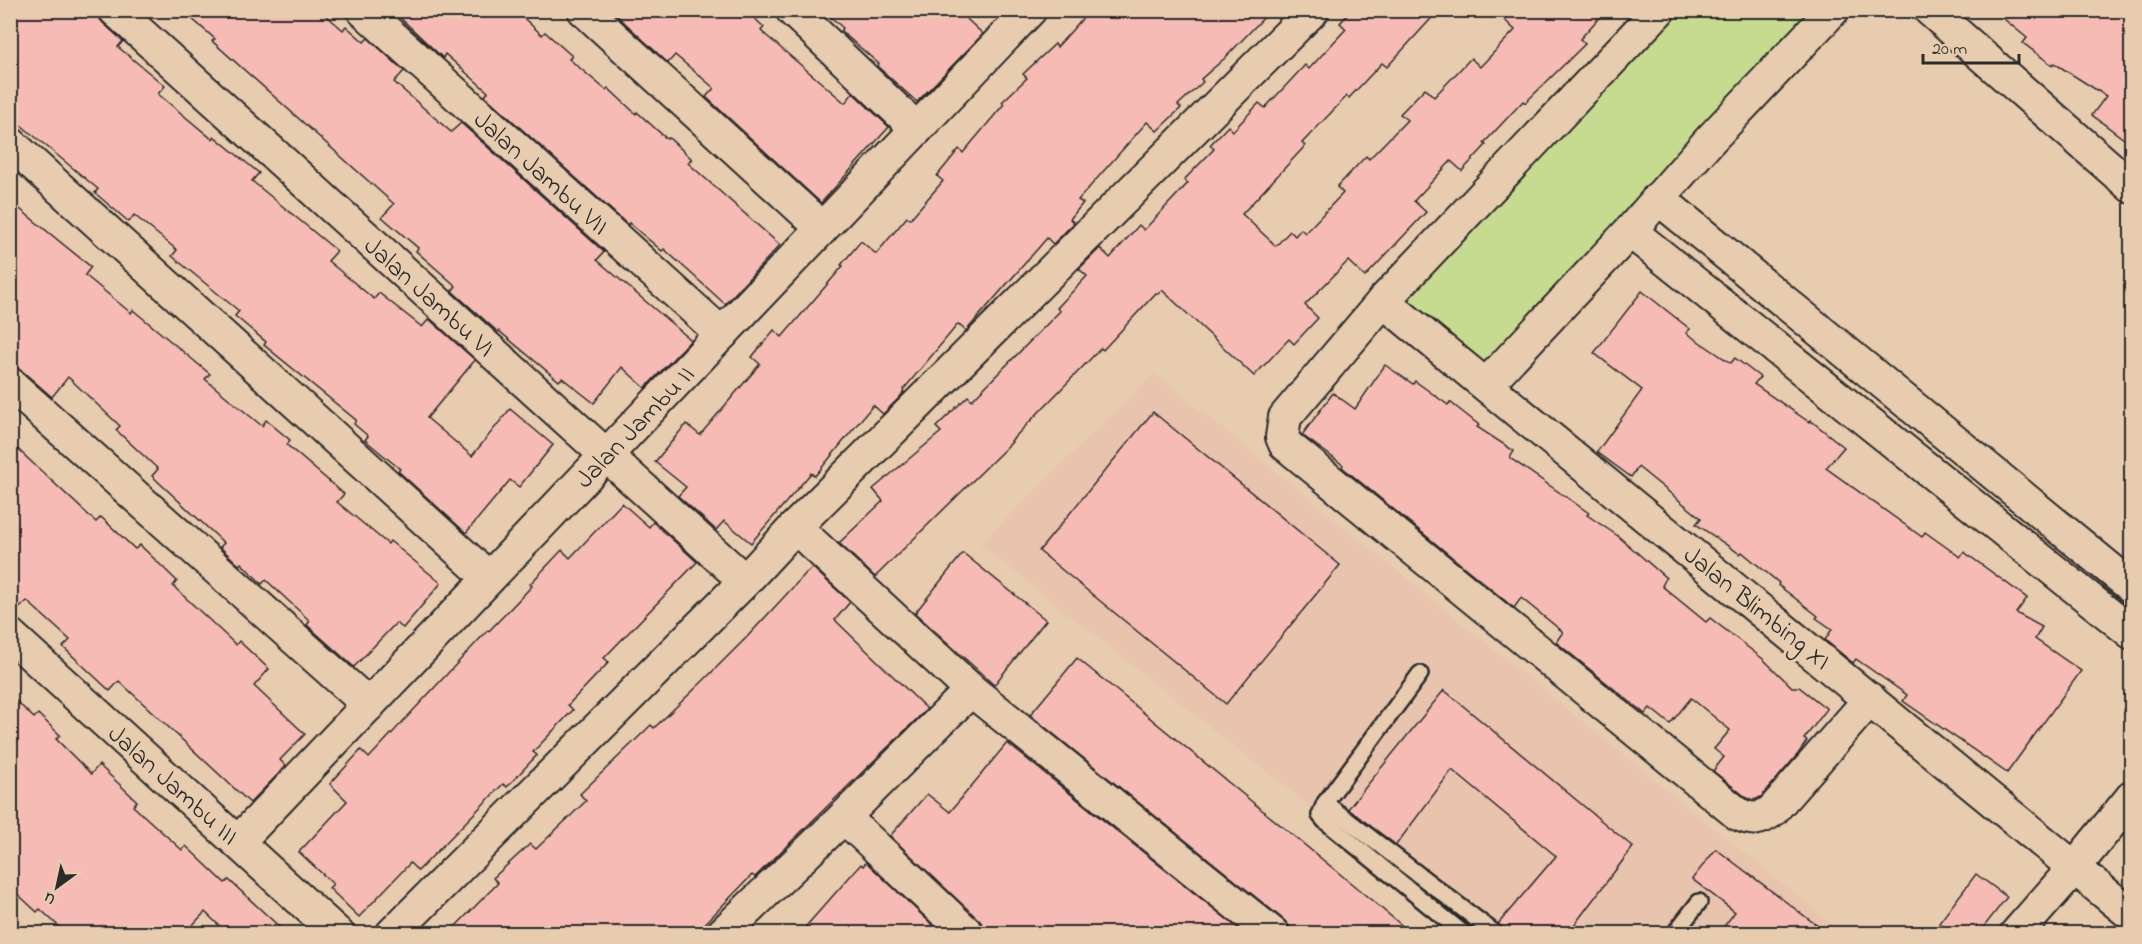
<svg xmlns="http://www.w3.org/2000/svg" width="2142" height="944" viewBox="0 0 2142 944" font-family="'Indie Flower',sans-serif">
<rect width="100%" height="100%" fill="#e8ccaf"/>
<filter id="ink" filterUnits="userSpaceOnUse"><feTurbulence type="fractalNoise" baseFrequency=".0167" numOctaves="2"/><feDisplacementMap in="SourceGraphic" scale="12" xChannelSelector="R" yChannelSelector="G"/><feConvolveMatrix kernelMatrix="1 2 1 2 8 2 1 2 1" color-interpolation-filters="sRGB"/></filter>
<g filter="url(#ink)">
<path fill="#e8c4ae" d="M 1154,373 L 1843,933 L 1469,933 L 980,544 Z"/>
<path fill="#c7db90" stroke="#79835e" stroke-width="1.5" d="M 1677,11 L 1823,11 L 1486,370 L 1400,302 Z"/>
<g fill="#f7bbb5" stroke="#2b2b2b" stroke-width="1.5">
<path d="M 10,10 L 93,10 L 103,23 L 123,41 L 118,47 L 165,86 L 158,94 L 212,139 L 215,137 L 259,173 L 252,181 L 337,251 L 328,261 L 374,299 L 379,293 L 422,327 L 429,319 L 475,360 L 427,418 L 472,456 L 510,409 L 553,445 L 519,487 L 510,480 L 466,533 L 398,471 L 400,469 L 365,440 L 368,436 L 354,424 L 356,420 L 264,345 L 266,342 L 235,316 L 239,311 L 172,256 L 177,250 L 134,215 L 129,222 L 95,193 L 98,189 L 10,116 Z"/>
<path d="M 182,10 L 320,10 L 343,30 L 346,26 L 364,42 L 368,38 L 404,71 L 394,82 L 451,132 L 461,123 L 604,252 L 597,260 L 691,340 L 645,388 L 622,367 L 594,403 L 562,378 L 559,381 L 499,331 L 498,332 L 452,291 L 456,286 L 416,251 L 418,248 L 382,217 L 394,204 L 212,41 L 215,39 Z"/>
<path d="M 392,10 L 515,10 L 542,35 L 545,32 L 572,56 L 569,59 L 606,90 L 608,88 L 636,114 L 637,112 L 667,139 L 669,138 L 692,159 L 688,163 L 780,245 L 725,304 L 664,249 L 662,251 L 629,223 L 628,225 L 485,96 L 488,92 L 445,54 L 443,58 Z"/>
<path d="M 611,10 L 745,10 L 764,27 L 761,31 L 845,103 L 853,93 L 889,127 L 821,203 L 706,97 L 714,88 L 675,55 L 668,63 Z"/>
<path d="M 823,10 L 957,10 L 983,34 L 917,102 L 877,66 L 879,64 L 841,31 L 843,28 Z"/>
<path d="M 1090,10 L 1271,10 L 1225,58 L 1201,79 L 1203,82 L 1178,105 L 1181,108 L 1157,131 L 1147,122 L 1078,200 L 1083,203 L 1070,219 L 1074,223 L 1053,244 L 1047,238 L 966,331 L 958,324 L 903,390 L 904,392 L 899,398 L 883,414 L 873,405 L 815,476 L 811,473 L 751,543 L 724,521 L 716,530 L 678,496 L 686,487 L 655,462 L 686,424 L 700,435 L 760,364 L 752,357 L 774,330 L 782,337 L 843,266 L 841,265 L 861,241 L 876,254 L 907,217 L 910,219 L 943,181 L 937,176 L 959,149 L 963,153 L 1004,104 L 1002,102 L 1027,78 L 1023,74 L 1055,44 L 1057,47 Z"/>
<path d="M 1352,10 L 1439,10 L 1387,67 L 1382,63 L 1349,98 L 1347,96 L 1302,143 L 1305,146 L 1242,214 L 1276,246 L 1290,231 L 1295,236 L 1301,229 L 1305,233 L 1343,193 L 1337,187 L 1366,156 L 1369,159 L 1407,120 L 1400,114 L 1425,88 L 1434,97 L 1471,58 L 1480,67 L 1515,30 L 1494,10 L 1606,10 L 1580,39 L 1585,44 L 1525,103 L 1523,101 L 1484,143 L 1486,145 L 1462,171 L 1451,161 L 1414,201 L 1426,212 L 1365,277 L 1348,261 L 1305,305 L 1318,318 L 1294,344 L 1289,339 L 1254,376 L 1162,290 L 1158,294 L 1156,293 L 1103,350 L 1101,348 L 1011,441 L 1012,442 L 875,577 L 839,543 L 883,501 L 873,489 L 941,432 L 936,427 L 968,396 L 972,400 L 1060,311 L 1057,308 L 1087,276 L 1079,269 L 1100,248 L 1110,258 L 1139,225 L 1144,230 L 1188,183 L 1184,180 L 1214,149 L 1210,145 L 1228,126 L 1233,131 L 1259,103 L 1265,108 L 1305,65 L 1309,69 L 1346,29 L 1340,23 Z"/>
<path d="M 1993,10 L 2132,10 L 2132,145 L 2092,115 L 2106,96 L 2054,63 L 2052,65 L 2023,43 L 2027,38 Z"/>
<path d="M 10,201 L 91,267 L 85,275 L 131,313 L 133,310 L 210,374 L 205,379 L 262,426 L 266,420 L 290,440 L 287,445 L 344,494 L 337,502 L 388,544 L 390,541 L 441,583 L 403,628 L 396,623 L 354,667 L 307,625 L 310,621 L 266,580 L 262,584 L 241,563 L 239,565 L 220,547 L 224,543 L 152,476 L 158,469 L 116,430 L 120,426 L 68,377 L 52,397 L 22,371 L 10,365 Z"/>
<path d="M 1642,291 L 1690,329 L 1686,333 L 1731,363 L 1735,358 L 1760,377 L 1754,384 L 1809,422 L 1810,420 L 1844,447 L 1826,468 L 1922,537 L 1925,532 L 1960,557 L 1964,552 L 2027,598 L 2016,613 L 2042,627 L 2035,639 L 2081,671 L 2007,773 L 1903,701 L 1907,695 L 1856,659 L 1853,663 L 1825,640 L 1832,629 L 1816,618 L 1818,616 L 1778,585 L 1779,583 L 1742,552 L 1740,554 L 1696,524 L 1701,518 L 1638,467 L 1631,477 L 1597,452 L 1642,390 L 1594,353 Z"/>
<path d="M 1385,365 L 1413,384 L 1415,381 L 1448,405 L 1450,402 L 1479,425 L 1477,427 L 1514,451 L 1510,458 L 1589,513 L 1587,515 L 1618,536 L 1666,578 L 1662,586 L 1706,622 L 1710,618 L 1763,659 L 1792,687 L 1799,687 L 1827,709 L 1804,739 L 1807,741 L 1798,754 L 1761,797 L 1754,800 L 1747,798 L 1713,771 L 1724,757 L 1714,749 L 1730,730 L 1691,698 L 1670,724 L 1650,708 L 1645,714 L 1556,642 L 1563,632 L 1521,598 L 1514,608 L 1342,467 L 1343,465 L 1302,435 L 1333,393 L 1355,409 Z"/>
<path d="M 1153,412 L 1340,565 L 1226,704 L 1039,551 Z"/>
<path d="M 10,442 L 96,522 L 101,517 L 135,549 L 140,545 L 177,581 L 173,586 L 236,645 L 239,641 L 269,669 L 254,686 L 305,734 L 280,760 L 286,766 L 250,803 L 119,681 L 110,691 L 63,647 L 70,640 L 27,601 L 10,617 Z"/>
<path d="M 622,503 L 649,527 L 653,522 L 697,562 L 604,658 L 609,662 L 568,705 L 573,710 L 533,752 L 537,755 L 507,787 L 503,784 L 418,871 L 410,863 L 359,917 L 329,888 L 333,884 L 299,852 L 347,801 L 330,784 L 361,750 L 369,758 L 488,630 L 489,631 L 532,586 L 530,584 L 562,550 L 570,558 Z"/>
<path d="M 963,553 L 1046,620 L 994,685 L 915,613 Z"/>
<path d="M 813,568 L 850,602 L 835,620 L 927,709 L 755,877 L 752,875 L 696,933 L 449,933 L 498,883 L 493,878 L 530,844 L 536,849 L 586,801 L 580,794 L 651,725 L 654,728 L 702,682 L 747,637 L 806,573 Z"/>
<path d="M 1077,658 L 1340,874 L 1411,933 L 1291,933 L 1290,927 L 1284,920 L 1030,715 Z"/>
<path d="M 1444,690 L 1633,847 L 1568,933 L 1506,933 L 1505,930 L 1498,924 L 1556,856 L 1452,770 L 1396,845 L 1348,809 Z"/>
<path d="M 10,695 L 34,718 L 38,714 L 60,735 L 56,739 L 91,774 L 99,765 L 137,801 L 133,806 L 182,850 L 186,846 L 225,883 L 229,880 L 286,933 L 227,933 L 205,912 L 185,933 L 66,933 L 40,909 L 37,912 L 10,887 Z"/>
<path d="M 1007,743 L 1244,933 L 985,933 L 985,928 L 980,921 L 890,836 L 927,794 L 950,812 Z"/>
<path d="M 1716,849 L 1827,933 L 1719,933 L 1735,912 L 1692,879 Z"/>
<path d="M 866,862 L 941,933 L 800,933 L 861,864 L 863,866 Z"/>
<path d="M 1976,874 L 2007,897 L 1979,933 L 1953,933 L 1939,923 Z"/>
</g>
<g fill="none" stroke-linecap="round" stroke-linejoin="round">
<g stroke="#2b2b2b" stroke-width="20">
<g id="service">
<path d="M 1420,674 L 1325,803 L 1320,815 L 1325,821 L 1464,934"/>
<path d="M 1325,803 L 1496,934"/>
<path d="M 1674,934 L 1699,902"/>
</g>
</g>
<g stroke="#2b2b2b" stroke-width="36">
<g id="minor">
<path d="M 115,10 L 745,581"/>
<path d="M 363,10 L 722,334"/>
<path d="M 584,10 L 822,228"/>
<path d="M 792,10 L 917,129"/>
<path d="M 1659,10 L 1383,301 L 1285,417 L 1282,437 L 1285,444 L 1738,814 C 1753,821 1760,820 1773,810 L 1870,699"/>
<path d="M 1930,10 L 2132,187"/>
<path d="M 10,143 L 489,578"/>
<path d="M 1658,198 L 2132,587"/>
<path d="M 1630,231 L 2132,633"/>
<path d="M 1383,301 L 2132,915"/>
<path d="M 10,384 L 369,705"/>
<path d="M 1486,385 L 1630,231 L 1709,141 L 1833,10"/>
<path d="M 795,527 L 971,690 L 1273,934"/>
<path d="M 10,635 L 338,934"/>
<path d="M 844,817 L 968,934"/>
<path d="M 238,842 L 1030,10"/>
<path d="M 392,934 L 745,581 L 795,527 L 1313,10"/>
<path d="M 722,934 L 844,817 L 971,690"/>
<path d="M 2016,934 L 2074,868 L 2132,797"/>
</g>
</g>
<use href="#service" stroke="#e8ccaf" stroke-width="15"/>
<use href="#minor" stroke="#e8ccaf" stroke-width="32"/>
</g>
</g>
<g text-anchor="middle" stroke-width="6" stroke-linejoin="round" paint-order="stroke">
<g font-size="26" fill="#2b2b2b" stroke="#e8ccaf">
<text transform="translate(542 172) rotate(42)" y="9">Jalan Jambu VII</text>
<text transform="translate(430 296) rotate(42)" y="9">Jalan Jambu VI</text>
<text transform="translate(634 426) rotate(-46)" y="9">Jalan Jambu II</text>
<text transform="translate(1758 607) rotate(39)" y="9">Jalan Blimbing XI</text>
<text transform="translate(174 784) rotate(42)" y="9">Jalan Jambu III</text>
</g>
</g>
<rect width="2142" height="944" fill="none" stroke="#e8ccaf" stroke-width="36"/>
<rect x="18" y="18" width="2106" height="908" fill="none" stroke="#2b2b2b" stroke-width="2" filter="url(#ink)"/>
<g transform="translate(57 887) rotate(213)" stroke="#e8ccaf" stroke-width="4.5" paint-order="stroke">
<path d="M0-4.5L10 22L0 15L-10 22Z" fill="#2b2b2b"/>
<text y="-9" font-size="16" font-weight="bold" text-anchor="middle" fill="#2b2b2b">U</text>
</g>
<path d="M1923 54v9h96v-9" fill="none" stroke="#2b2b2b" stroke-width="3"/>
<text x="1932" y="54" font-size="18" fill="#2b2b2b" stroke="#e8ccaf" stroke-width="4.5" paint-order="stroke">20 m</text>
</svg>
